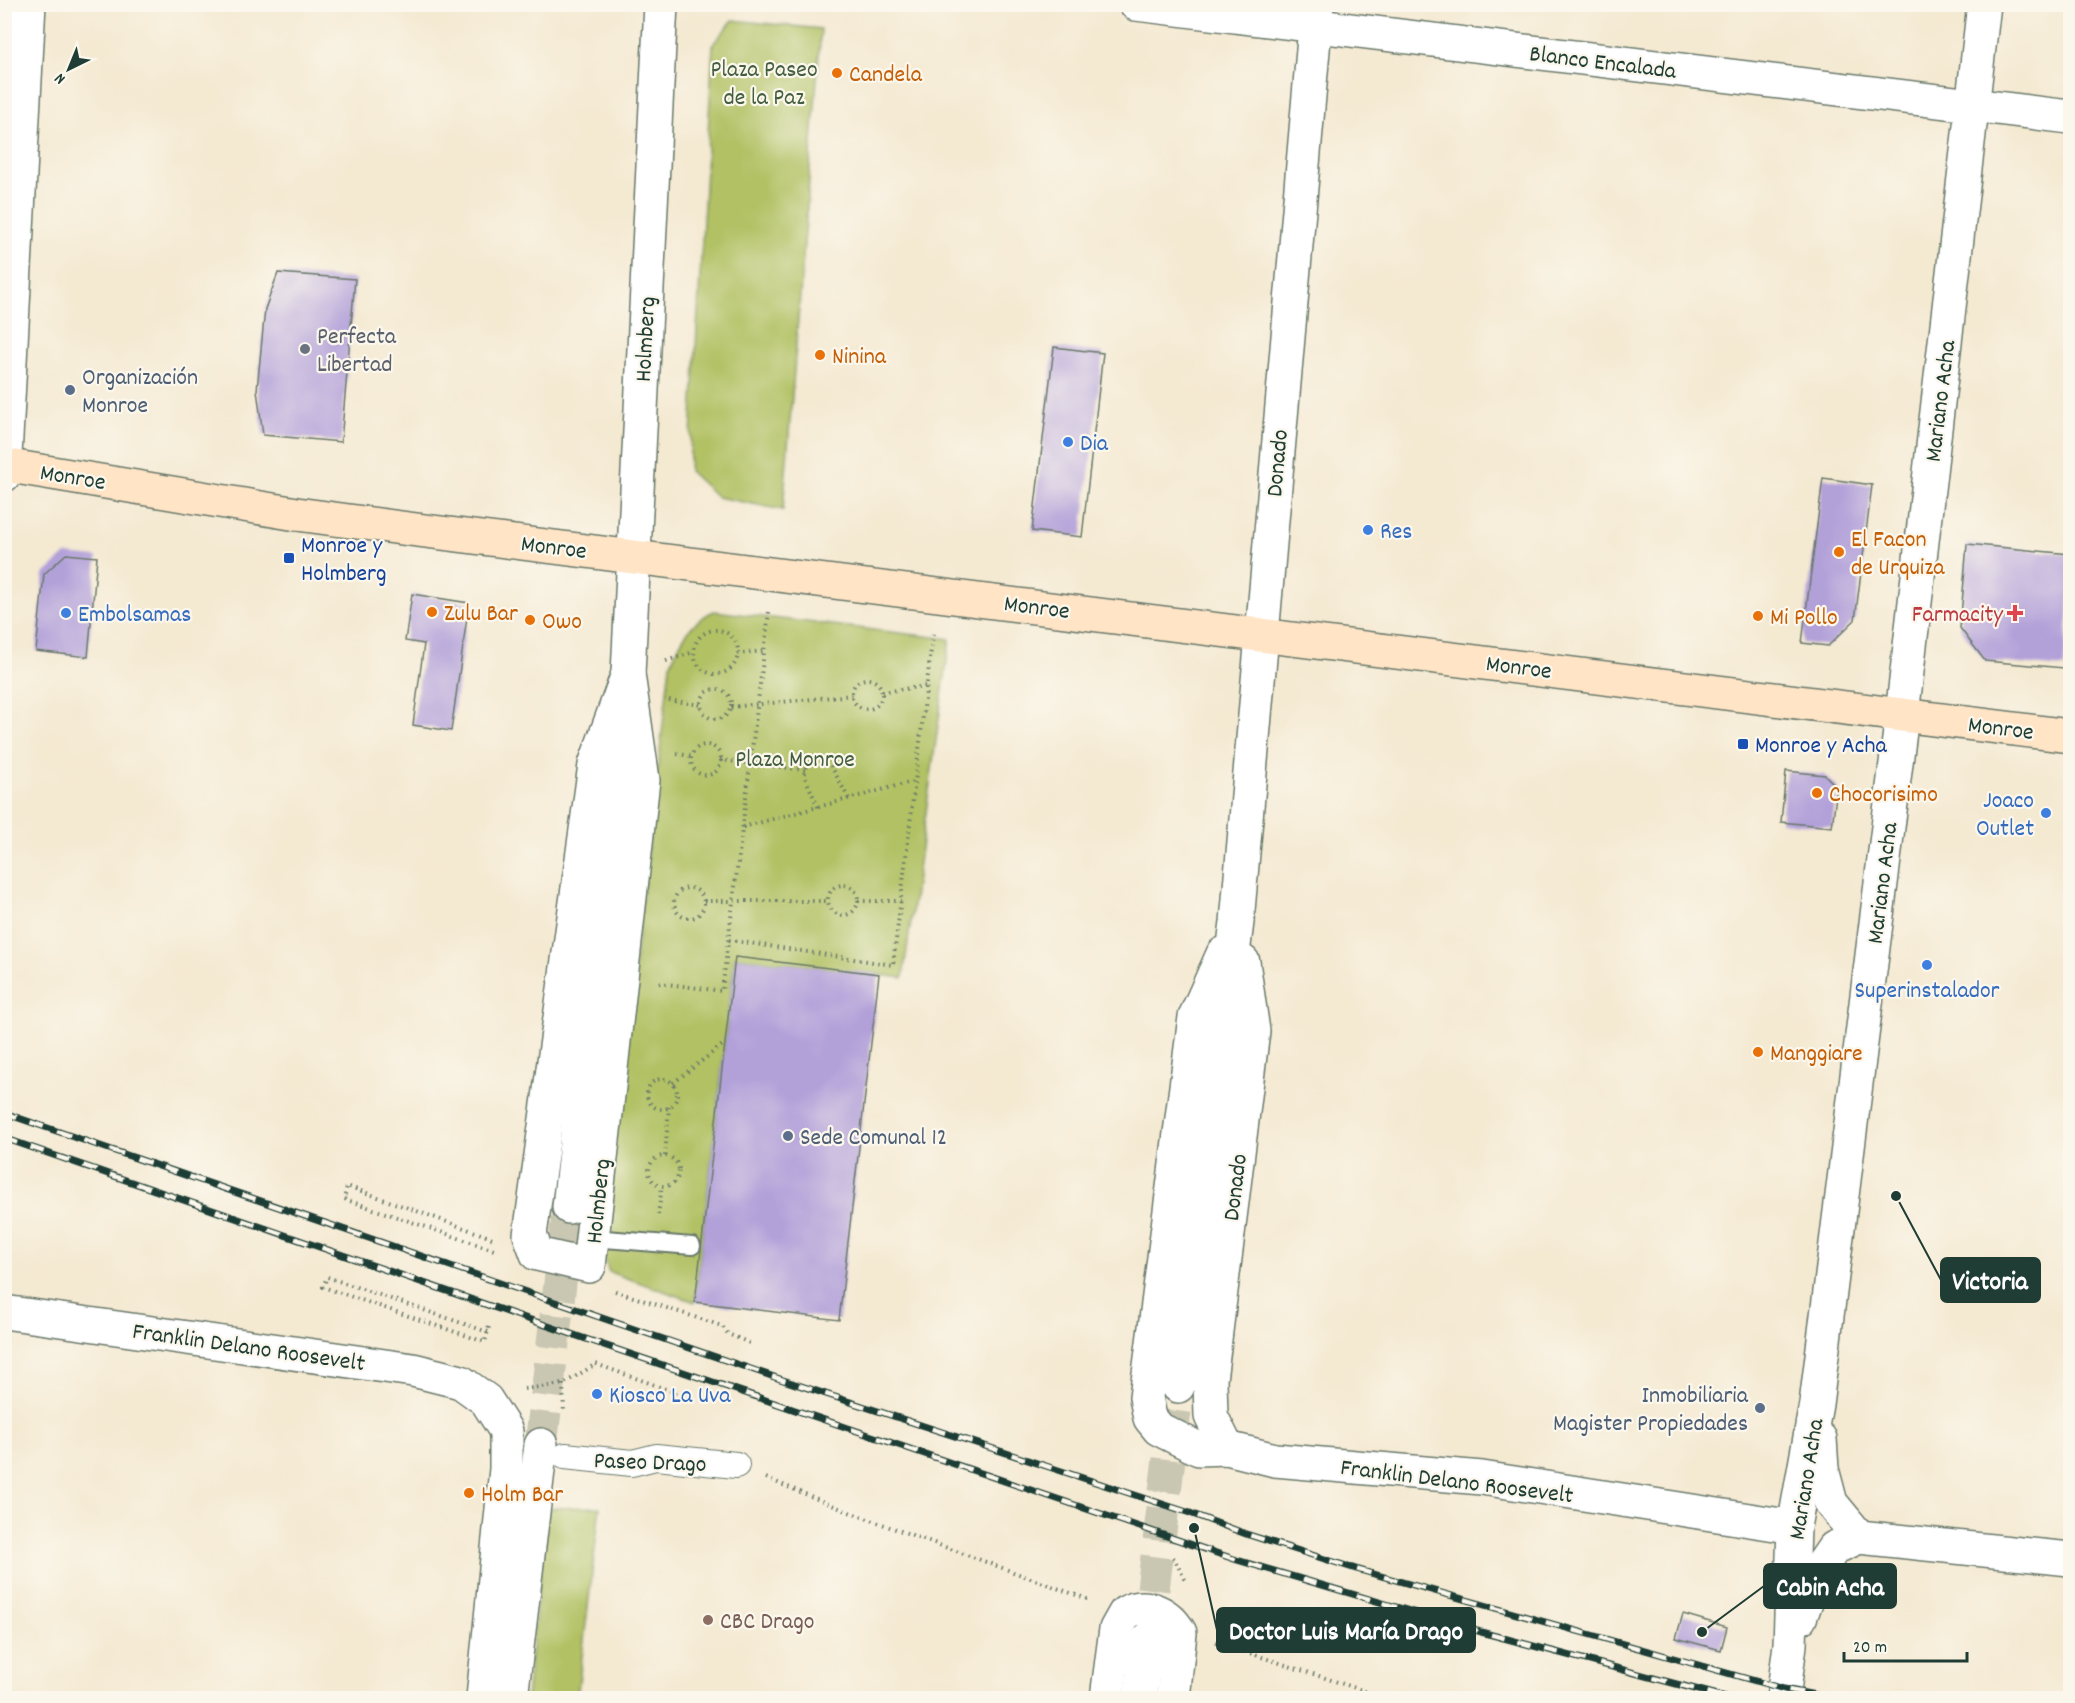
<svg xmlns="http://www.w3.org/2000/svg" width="2075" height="1703" viewBox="0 0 2075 1703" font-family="Dekko,sans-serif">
<rect width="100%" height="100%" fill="#fbf7ec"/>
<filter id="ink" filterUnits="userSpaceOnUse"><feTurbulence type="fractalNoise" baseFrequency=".0167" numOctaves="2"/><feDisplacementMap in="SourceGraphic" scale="12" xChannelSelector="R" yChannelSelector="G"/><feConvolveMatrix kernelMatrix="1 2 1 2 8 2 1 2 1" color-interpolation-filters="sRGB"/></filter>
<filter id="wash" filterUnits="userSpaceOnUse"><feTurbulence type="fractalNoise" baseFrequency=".008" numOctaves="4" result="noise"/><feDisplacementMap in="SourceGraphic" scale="24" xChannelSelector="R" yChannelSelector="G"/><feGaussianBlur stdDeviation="1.35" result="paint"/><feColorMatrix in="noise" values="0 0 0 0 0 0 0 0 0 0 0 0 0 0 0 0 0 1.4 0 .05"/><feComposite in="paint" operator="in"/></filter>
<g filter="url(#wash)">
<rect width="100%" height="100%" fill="#f4e9d1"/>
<g fill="#b1c164" stroke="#687f4c" stroke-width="1.5">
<path d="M 733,20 L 821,29 L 783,510 L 717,497 L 689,471 L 713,44 Z"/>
<path d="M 714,611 L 950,639 L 903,978 L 735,957 L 695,1302 L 609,1272 L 601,1251 L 670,665 C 681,641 688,623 714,611 Z"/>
<path d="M 600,1507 L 577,1698 L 526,1698 L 548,1508 Z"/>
</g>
<g id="blocks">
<g fill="#b2a0d9">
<path d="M 278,273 L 355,279 L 341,442 L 263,435 L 257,390 L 265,309 Z"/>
<path d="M 1054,347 L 1103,353 L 1082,537 L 1032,531 Z"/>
<path d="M 1823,478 L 1872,485 L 1855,620 L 1828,646 L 1802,643 Z"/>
<path d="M 1967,544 L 2070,554 L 2070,598 L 2064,668 L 1985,661 L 1960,628 Z"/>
<path d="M 66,554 L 97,557 L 88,657 L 36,651 L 44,574 Z"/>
<path d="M 412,594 L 469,603 L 451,731 L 413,725 L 424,644 L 405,641 Z"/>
<path d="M 1786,771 L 1825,775 L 1837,787 L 1832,827 L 1781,822 Z"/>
<path d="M 735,957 L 879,974 L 839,1320 L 695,1302 Z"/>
<path d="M 1683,1614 L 1727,1627 L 1721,1650 L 1676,1638 Z"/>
</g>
</g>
</g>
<g filter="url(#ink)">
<use href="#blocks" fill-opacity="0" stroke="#6a796b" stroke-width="1.5"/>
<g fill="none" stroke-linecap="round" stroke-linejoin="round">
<g stroke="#c9c7b2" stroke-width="33" stroke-dasharray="33 16" stroke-linecap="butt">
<path d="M 541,1445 L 569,1207"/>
<path d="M 1147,1638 L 1178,1386"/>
</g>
<g stroke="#6a796b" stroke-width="20">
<path id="service" d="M 593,1238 L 692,1246"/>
</g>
<g stroke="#6a796b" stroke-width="28">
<path id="pedestrian" d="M 565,1456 L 632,1463 L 656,1457 L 736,1465"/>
</g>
<g stroke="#6a796b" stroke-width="36">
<g id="minor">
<path d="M 1136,4 L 2070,117"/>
<path d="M 4,475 L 29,4"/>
<path d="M 628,674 L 643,780 L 589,1266 L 537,1254 L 530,1235 L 595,765 Z"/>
<path d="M 1223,954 L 1195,1017 L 1146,1397 L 1150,1418 L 1159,1429 L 1199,1449 L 1227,1448 L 1275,1460 L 1482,1478 L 1794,1527"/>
<path d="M 569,1207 L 628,674 L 661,4"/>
<path d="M 4,1312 L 413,1370 L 461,1382 L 486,1400 L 506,1431 L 506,1469 L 483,1698"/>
<path d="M 1178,1386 L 1237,922 L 1317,4"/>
<path d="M 1820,1439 L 1822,1469 L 1831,1503 L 1859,1537"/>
<path d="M 1227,1448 L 1211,1416 L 1210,1380 L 1253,1031 L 1243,962"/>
<path d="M 1800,1618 L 1816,1574 L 1834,1548 L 1859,1537 L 2070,1559"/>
<path d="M 511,1698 L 541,1445"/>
<path d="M 1107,1698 L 1116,1629 L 1125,1613 C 1146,1601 1169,1613 1180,1633 L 1173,1698"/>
<path d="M 1140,1698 L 1147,1640"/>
<path d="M 1783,1698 L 1790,1645 L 1794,1527 L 1816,1404 L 1902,715 L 1984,4"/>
</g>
</g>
<g stroke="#6a796b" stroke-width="36">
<path id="secondary" d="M 4,465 L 297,514 L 409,529 L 2070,736"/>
</g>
<g stroke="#6a796b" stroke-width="4" stroke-dasharray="1.5 4.5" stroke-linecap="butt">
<circle cx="716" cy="652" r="22"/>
<path d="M 737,654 L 764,651"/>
<path d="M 666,661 L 694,652"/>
<circle cx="867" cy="694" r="15"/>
<circle cx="716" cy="704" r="15"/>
<path d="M 882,692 L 926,686"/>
<path d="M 669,700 L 701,705"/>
<path d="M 731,707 L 853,695"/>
<circle cx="706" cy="760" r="15"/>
<path d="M 677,754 L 692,756"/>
<path d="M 720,760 L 805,770"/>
<path d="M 818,807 L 804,775 L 807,765 L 815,760 L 830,764 L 849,799"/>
<path d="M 743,827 L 915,781"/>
<circle cx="843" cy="900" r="15"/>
<circle cx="689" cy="903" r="15"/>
<path d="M 704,901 L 828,901"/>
<path d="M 858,901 L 901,901"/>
<path d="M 729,940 L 893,965 L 933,633"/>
<path d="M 659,983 L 722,991 L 769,612"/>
<circle cx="662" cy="1094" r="15"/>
<path d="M 673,1083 L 725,1043"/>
<path d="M 665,1156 L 669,1107"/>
<circle cx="664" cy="1171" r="15"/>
<path d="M 658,1215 L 662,1186"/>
<path d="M 492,1238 L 347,1186 L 344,1199 L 494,1250"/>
<path d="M 615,1291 L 722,1326 L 728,1334 L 752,1344"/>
<path d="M 488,1332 L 327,1277 L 323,1287 L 485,1342 L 489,1326"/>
<path d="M 563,1384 L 564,1414"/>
<path d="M 524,1389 L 563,1384 L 596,1364 L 677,1393"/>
<path d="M 766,1478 L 849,1512 L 1090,1600"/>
<path d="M 1173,1557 L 1187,1583"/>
<path d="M 1216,1642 L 1386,1698"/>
</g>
<use href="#service" stroke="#fff" stroke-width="16"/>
<use href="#pedestrian" stroke="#fff" stroke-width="26"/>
<use href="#minor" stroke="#fff" stroke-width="33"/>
<use href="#secondary" stroke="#ffe4c6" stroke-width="33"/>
<g stroke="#1f3d34" stroke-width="7">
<g id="rail">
<path d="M 4,1113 L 783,1380 L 1190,1513 L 1246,1534 L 1356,1569 L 1784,1689 L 1831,1698"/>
<path d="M 4,1138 L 583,1338 L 1237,1560 L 1481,1632 L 1729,1698"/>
</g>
</g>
<use href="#rail" stroke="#fbf7ec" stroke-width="4.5" stroke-dasharray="14" stroke-linecap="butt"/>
</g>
</g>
<g fill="#e8710a" stroke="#fbf7ec" stroke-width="2">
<circle cx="837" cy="73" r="6"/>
<circle cx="820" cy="355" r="6"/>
<circle cx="1839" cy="552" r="6"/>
<circle cx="432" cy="612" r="6"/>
<circle cx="1758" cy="616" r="6"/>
<circle cx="530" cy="620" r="6"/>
<circle cx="1817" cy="793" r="6"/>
<circle cx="1758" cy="1052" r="6"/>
<circle cx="469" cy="1493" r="6"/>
</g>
<circle fill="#6b7280" stroke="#fbf7ec" stroke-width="2" cx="305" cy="349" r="6"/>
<g fill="#5c6f8a" stroke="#fbf7ec" stroke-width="2">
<circle cx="70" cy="390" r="6"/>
<circle cx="788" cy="1136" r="6"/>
<circle cx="1760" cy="1408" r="6"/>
</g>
<g fill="#3f7fe0" stroke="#fbf7ec" stroke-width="2">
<circle cx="1068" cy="442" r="6"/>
<circle cx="1368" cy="530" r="6"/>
<circle cx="66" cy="613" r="6"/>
<circle cx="2046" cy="813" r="6"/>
<circle cx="1927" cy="965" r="6"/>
<circle cx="597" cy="1394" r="6"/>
</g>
<g fill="#1a4fb4" stroke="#fbf7ec" stroke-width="2">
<rect x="283" y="552" width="12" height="12" rx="3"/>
<rect x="1737" y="738" width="12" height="12" rx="3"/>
</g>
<path fill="#e0444e" stroke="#fbf7ec" stroke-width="2" d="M2012 604h6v6h6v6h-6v6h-6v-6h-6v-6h6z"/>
<circle fill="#8d6e63" stroke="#fbf7ec" stroke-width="2" cx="708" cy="1620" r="6"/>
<g text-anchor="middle" stroke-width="4.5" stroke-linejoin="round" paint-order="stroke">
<g font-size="24" fill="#1f3d34" stroke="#fbf7ec">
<text transform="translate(1603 61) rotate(7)" y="8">Blanco Encalada</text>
<text transform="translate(644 339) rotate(-87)" y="8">Holmberg</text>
<text transform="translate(1939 401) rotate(-83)" y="8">Mariano Acha</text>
<text transform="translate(1276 463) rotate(-85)" y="8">Donado</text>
<text transform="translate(73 476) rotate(9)" y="8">Monroe</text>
<text transform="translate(554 546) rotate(7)" y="8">Monroe</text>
<text transform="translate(1037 606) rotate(7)" y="8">Monroe</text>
<text transform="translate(1519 666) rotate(7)" y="8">Monroe</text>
<text transform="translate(2001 727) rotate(7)" y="8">Monroe</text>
<text transform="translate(1881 883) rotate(-83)" y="8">Mariano Acha</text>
<text transform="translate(1234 1187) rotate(-83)" y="8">Donado</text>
<text transform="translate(597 1201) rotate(-84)" y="8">Holmberg</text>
<text transform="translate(249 1346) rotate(8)" y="8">Franklin Delano Roosevelt</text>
<text transform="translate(650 1461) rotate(2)" y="8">Paseo Drago</text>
<text transform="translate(1805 1479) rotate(-81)" y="8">Mariano Acha</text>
<text transform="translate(1457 1480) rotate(7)" y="8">Franklin Delano Roosevelt</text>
</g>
<g font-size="24" fill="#445e40" stroke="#fbf7ec">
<text x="764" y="76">Plaza Paseo<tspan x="764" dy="28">de la Paz</tspan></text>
<text x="795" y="766">Plaza Monroe</text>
</g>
<g font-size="24" fill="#c56008" stroke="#fbf7ec" text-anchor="start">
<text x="849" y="81">Candela</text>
<text x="832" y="363">Ninina</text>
<text x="1851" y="546">El Facon<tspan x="1851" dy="28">de Urquiza</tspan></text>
<text x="444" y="620">Zulu Bar</text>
<text x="1770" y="624">Mi Pollo</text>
<text x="542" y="628">Owo</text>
<text x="1829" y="801">Chocorisimo</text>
<text x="1770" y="1060">Manggiare</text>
<text x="481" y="1501">Holm Bar</text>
</g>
<g font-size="24" fill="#5b616d" stroke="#fbf7ec" text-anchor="start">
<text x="317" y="343">Perfecta<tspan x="317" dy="28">Libertad</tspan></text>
</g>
<g font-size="24" fill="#4e5e75" stroke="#fbf7ec" text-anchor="start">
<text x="82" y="384">Organización<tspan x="82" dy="28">Monroe</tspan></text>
<text x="800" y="1144">Sede Comunal 12</text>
<text x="1748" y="1402" text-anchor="end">Inmobiliaria<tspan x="1748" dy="28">Magister Propiedades</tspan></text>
</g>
<g font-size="24" fill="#366cbe" stroke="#fbf7ec" text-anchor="start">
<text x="1080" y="450">Dia</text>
<text x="1380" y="538">Res</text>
<text x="78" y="621">Embolsamas</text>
<text x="2034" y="807" text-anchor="end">Joaco<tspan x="2034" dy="28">Outlet</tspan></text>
<text x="1927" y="997" text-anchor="middle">Superinstalador</text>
<text x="609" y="1402">Kiosco La Uva</text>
</g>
<g font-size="24" fill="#164399" stroke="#fbf7ec" text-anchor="start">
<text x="301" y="552">Monroe y<tspan x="301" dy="28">Holmberg</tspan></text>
<text x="1755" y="752">Monroe y Acha</text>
</g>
<g font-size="24" fill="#be3a42" stroke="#fbf7ec" text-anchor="end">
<text x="2003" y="621">Farmacity</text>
</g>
<g font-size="24" fill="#785e54" stroke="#fbf7ec" text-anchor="start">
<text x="720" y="1628">CBC Drago</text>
</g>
</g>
<path fill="none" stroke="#1f3d34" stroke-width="2" d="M1896 1196L1941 1280M1702 1632L1764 1586M1194 1528L1217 1630"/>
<g fill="#1f3d34" stroke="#fbf7ec" stroke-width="2">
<circle cx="1896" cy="1196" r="6"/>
<circle cx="1702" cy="1632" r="6"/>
<circle cx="1194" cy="1528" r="6"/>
</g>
<g fill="#1f3d34" stroke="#1f3d34" stroke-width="2">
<rect x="1941" y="1258" width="99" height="44" rx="6"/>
<rect x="1764" y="1564" width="132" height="44" rx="6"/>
<rect x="1217" y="1608" width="258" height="44" rx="6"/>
</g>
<g font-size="26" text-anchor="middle" font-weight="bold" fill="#fff">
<text x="1990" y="1289">Victoria</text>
<text x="1830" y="1595">Cabin Acha</text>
<text x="1346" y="1639">Doctor Luis María Drago</text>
</g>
<rect width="2075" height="1703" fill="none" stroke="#fbf7ec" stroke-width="24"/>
<g transform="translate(69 69) rotate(223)" stroke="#fbf7ec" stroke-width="4.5" paint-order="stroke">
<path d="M0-4.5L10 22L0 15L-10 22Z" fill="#1f3d34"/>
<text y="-9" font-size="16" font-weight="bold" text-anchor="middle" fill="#1f3d34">N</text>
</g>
<path d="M1844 1652v9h123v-9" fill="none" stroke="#1f3d34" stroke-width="3"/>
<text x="1853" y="1652" font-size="18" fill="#1f3d34" stroke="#fbf7ec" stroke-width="4.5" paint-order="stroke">20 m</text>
</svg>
